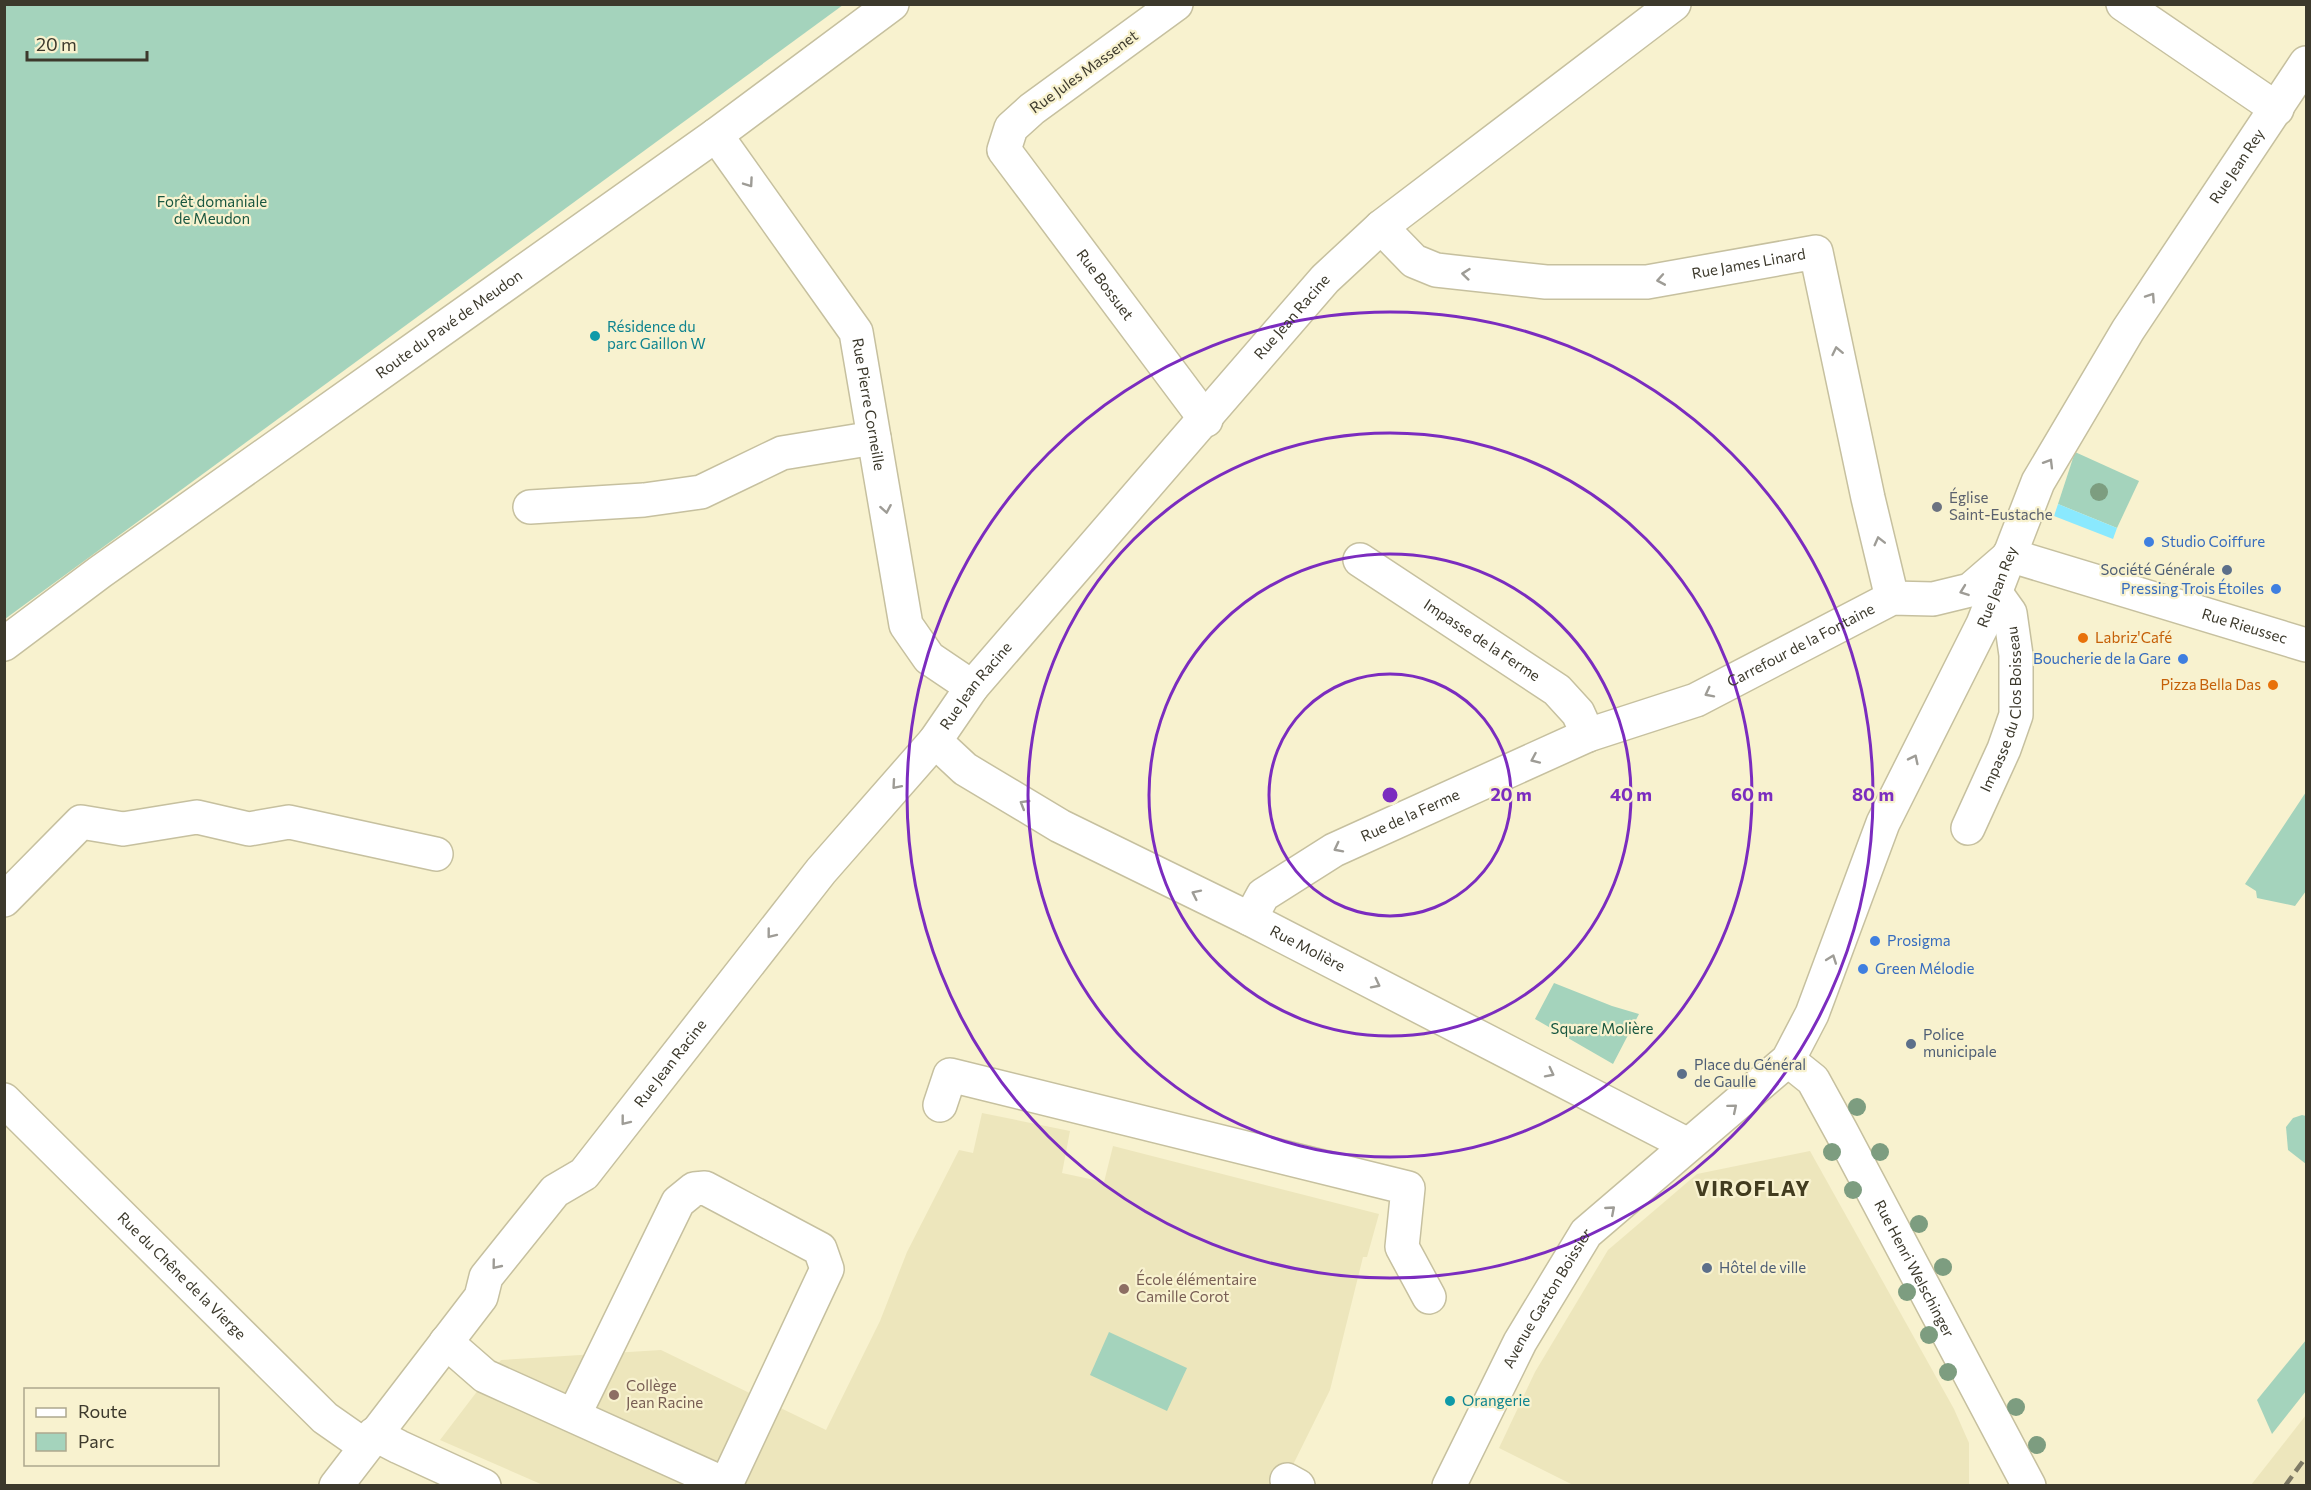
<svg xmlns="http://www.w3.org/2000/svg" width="2311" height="1490" viewBox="0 0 2311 1490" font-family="Commissioner,sans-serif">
<rect width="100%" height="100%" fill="#f8f2cf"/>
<g fill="#ede6bc">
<path d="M 982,1113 L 1070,1131 L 1062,1173 L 1104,1182 L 1113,1146 L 1379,1214 L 1367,1257 L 1363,1257 L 1330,1390 L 1283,1485 L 543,1485 L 440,1440 L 501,1360 L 661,1350 L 826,1430 L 880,1321 L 907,1252 L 959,1150 L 973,1153 Z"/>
<path d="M 1810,1151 L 1954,1409 L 1969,1443 L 1969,1485 L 1573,1485 L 1499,1448 L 1535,1372 L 1608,1250 L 1697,1174 Z"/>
<path d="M 2306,1415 L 2306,1485 L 2251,1485 Z"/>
</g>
<g fill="#a4d3bc">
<path d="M 5,4 L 843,4 L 843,5 L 5,619 Z"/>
<path d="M 2075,452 L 2139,481 L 2117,528 L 2058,504 Z"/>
<path d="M 2306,792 L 2306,891 L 2295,906 L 2257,898 L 2256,891 L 2245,884 Z"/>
<path d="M 1554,983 L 1612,1006 L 1639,1014 L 1613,1064 L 1535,1019 Z"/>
<path d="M 2302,1115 L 2306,1116 L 2306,1164 L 2288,1150 L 2286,1127 L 2293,1118 Z"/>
<path d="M 1109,1332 L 1187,1368 L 1167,1411 L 1090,1375 Z"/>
<path d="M 2306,1340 L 2306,1391 L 2272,1434 L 2257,1400 Z"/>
</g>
<path fill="#8ae9fe" d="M 2058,504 L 2117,528 L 2113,539 L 2054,516 Z"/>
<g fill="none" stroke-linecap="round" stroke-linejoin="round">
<g stroke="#c6c09f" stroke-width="36">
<g id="minor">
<path id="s1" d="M 1176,4 L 1032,109 L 1011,128 L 1004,150 L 1206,420"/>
<path d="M 2123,4 L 2277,109"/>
<path id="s2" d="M 716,135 L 856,332 L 906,625 L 929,658 L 972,687"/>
<path id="s3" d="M 1381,227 L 1414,261 L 1436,270 L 1546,282 L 1647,282 L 1816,252 L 1868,498 L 1892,598"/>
<path d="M 530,507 L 644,500 L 701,492 L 782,453 L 874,438"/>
<path id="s4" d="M 2009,555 L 2306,645"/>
<path id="s5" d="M 1360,560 L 1557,690 L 1578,713 L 1588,735"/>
<path id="s6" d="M 4,644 L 100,572 L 716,135 L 892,4"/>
<path id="s7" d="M 935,741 L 965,769 L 1060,826 L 1250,919 L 1688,1145"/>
<path id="s8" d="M 1968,828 L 2004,749 L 2016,715 L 2016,655 L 2010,613 L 1995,592"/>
<path d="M 4,900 L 81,822 L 123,829 L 197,817 L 249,829 L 289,822 L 436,854"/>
<path id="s9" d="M 1250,919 L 1263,895 L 1334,850 L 1588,735 L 1696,700 L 1892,598 L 1933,599 L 1970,590 L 2007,558"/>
<path id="s10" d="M 1788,1060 L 1813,1080 L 1841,1131 L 2029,1486"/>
<path id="s11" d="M 4,1100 L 325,1418 L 365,1446"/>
<path d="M 940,1105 L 950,1075 L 1408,1188 L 1402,1247 L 1429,1297"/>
<path d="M 446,1342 L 485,1376 L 720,1482 L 729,1478 L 827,1269 L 820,1249 L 705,1188 L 694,1189 L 678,1202 L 574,1415"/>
<path d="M 374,1434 L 399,1447 L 484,1486"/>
<path d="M 1287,1480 L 1298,1486"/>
<path id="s12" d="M 336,1486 L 481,1297 L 486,1277 L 555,1191 L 584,1174 L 821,871 L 935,741 L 972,687 L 1325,279 L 1381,227 L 1674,4"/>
<path id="s13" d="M 1449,1486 L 1520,1342 L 1586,1233 L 1788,1060 L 1812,1014 L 1883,823 L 1983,624 L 2038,482 L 2128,330 L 2306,63"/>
</g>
</g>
<use href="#minor" stroke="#fff" stroke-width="33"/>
<path stroke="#7e7a65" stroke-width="4.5" stroke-dasharray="12 6" stroke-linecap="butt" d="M 2285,1486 L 2306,1457"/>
</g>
<g fill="#7d9d80">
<circle cx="2099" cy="492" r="9"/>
<circle cx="1857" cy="1107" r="9"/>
<circle cx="1832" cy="1152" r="9"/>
<circle cx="1880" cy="1152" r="9"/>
<circle cx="1853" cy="1190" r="9"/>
<circle cx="1919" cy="1224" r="9"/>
<circle cx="1943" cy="1267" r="9"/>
<circle cx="1907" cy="1292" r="9"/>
<circle cx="1929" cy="1335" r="9"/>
<circle cx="1948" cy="1372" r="9"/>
<circle cx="2016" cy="1407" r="9"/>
<circle cx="2037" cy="1445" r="9"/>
</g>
<defs><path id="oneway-chevron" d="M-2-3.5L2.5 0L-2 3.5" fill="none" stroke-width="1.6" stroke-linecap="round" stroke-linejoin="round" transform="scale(1.5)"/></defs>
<g stroke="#9e9c96">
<use href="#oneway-chevron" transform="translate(749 183) rotate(55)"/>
<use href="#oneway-chevron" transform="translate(1466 274) rotate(-174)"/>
<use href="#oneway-chevron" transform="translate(1661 280) rotate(170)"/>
<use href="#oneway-chevron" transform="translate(2151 297) rotate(-56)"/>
<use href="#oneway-chevron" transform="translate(1837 351) rotate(-102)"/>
<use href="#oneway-chevron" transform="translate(2049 463) rotate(-59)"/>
<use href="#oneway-chevron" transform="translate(886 509) rotate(80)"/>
<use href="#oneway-chevron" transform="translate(1879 541) rotate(-104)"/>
<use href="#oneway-chevron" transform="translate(1964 591) rotate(160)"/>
<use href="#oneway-chevron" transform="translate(1709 693) rotate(153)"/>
<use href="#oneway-chevron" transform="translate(1535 759) rotate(156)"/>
<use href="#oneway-chevron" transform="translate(1914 759) rotate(-64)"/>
<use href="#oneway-chevron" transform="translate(896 785) rotate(131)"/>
<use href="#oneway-chevron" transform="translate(1024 804) rotate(-149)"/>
<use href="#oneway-chevron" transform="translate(1338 848) rotate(153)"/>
<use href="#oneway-chevron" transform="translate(1196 894) rotate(-154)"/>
<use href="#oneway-chevron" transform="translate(771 934) rotate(128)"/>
<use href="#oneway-chevron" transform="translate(1832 959) rotate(-70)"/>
<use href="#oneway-chevron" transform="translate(1376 984) rotate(27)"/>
<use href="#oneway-chevron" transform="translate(1550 1073) rotate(27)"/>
<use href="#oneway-chevron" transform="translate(1733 1108) rotate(-40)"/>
<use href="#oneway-chevron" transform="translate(625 1121) rotate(128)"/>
<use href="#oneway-chevron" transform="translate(1611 1210) rotate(-41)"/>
<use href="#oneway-chevron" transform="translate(496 1265) rotate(129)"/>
</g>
<g fill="none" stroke="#7b2cbf" stroke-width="3">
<circle cx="1390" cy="795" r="121"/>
<circle cx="1390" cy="795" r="241"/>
<circle cx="1390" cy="795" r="362"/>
<circle cx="1390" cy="795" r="483"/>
</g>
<g fill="#0f9aa8" stroke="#f8f2cf" stroke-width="2">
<circle cx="595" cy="336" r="6"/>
<circle cx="1450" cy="1401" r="6"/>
</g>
<circle fill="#6b7280" stroke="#f8f2cf" stroke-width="2" cx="1937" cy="507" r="6"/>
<g fill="#3f7fe0" stroke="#f8f2cf" stroke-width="2">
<circle cx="2149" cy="542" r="6"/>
<circle cx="2276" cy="589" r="6"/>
<circle cx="2183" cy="659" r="6"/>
<circle cx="1875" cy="941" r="6"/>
<circle cx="1863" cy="969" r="6"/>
</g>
<g fill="#5c6f8a" stroke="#f8f2cf" stroke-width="2">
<circle cx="2227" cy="570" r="6"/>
<circle cx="1911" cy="1044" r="6"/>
<circle cx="1682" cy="1074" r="6"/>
<circle cx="1707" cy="1268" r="6"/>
</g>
<g fill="#e8710a" stroke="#f8f2cf" stroke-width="2">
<circle cx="2083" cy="638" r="6"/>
<circle cx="2273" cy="685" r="6"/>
</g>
<g fill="#8d6e63" stroke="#f8f2cf" stroke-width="2">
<circle cx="1124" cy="1289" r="6"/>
<circle cx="614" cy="1395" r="6"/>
</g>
<g text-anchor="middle" stroke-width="4.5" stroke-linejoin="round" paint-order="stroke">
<g font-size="15" fill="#3c392c" stroke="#f8f2cf">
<text transform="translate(1084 72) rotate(-36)" y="5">Rue Jules Massenet</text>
<text dy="5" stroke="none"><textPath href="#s13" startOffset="1558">Rue Jean Rey</textPath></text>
<text dy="5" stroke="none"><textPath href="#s3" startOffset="386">Rue James Linard</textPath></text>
<text dy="5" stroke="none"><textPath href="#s1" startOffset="398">Rue Bossuet</textPath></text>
<text dy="5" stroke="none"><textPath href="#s12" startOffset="1515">Rue Jean Racine</textPath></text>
<text dy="5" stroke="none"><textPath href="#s6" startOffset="548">Route du Pavé de Meudon</textPath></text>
<text dy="5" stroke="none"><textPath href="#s2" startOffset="315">Rue Pierre Corneille</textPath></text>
<text dy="5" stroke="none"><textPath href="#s13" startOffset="1072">Rue Jean Rey</textPath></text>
<text dy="5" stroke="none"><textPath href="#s4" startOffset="246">Rue Rieussec</textPath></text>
<text dy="5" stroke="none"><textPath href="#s5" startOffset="146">Impasse de la Ferme</textPath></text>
<text dy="5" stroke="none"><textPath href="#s9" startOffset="622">Carrefour de la Fontaine</textPath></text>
<text dy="5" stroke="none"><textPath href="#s12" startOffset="1029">Rue Jean Racine</textPath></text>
<text dy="5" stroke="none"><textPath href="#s8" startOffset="126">Impasse du Clos Boisseau</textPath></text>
<text dy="5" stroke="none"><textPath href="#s9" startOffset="195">Rue de la Ferme</textPath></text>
<text dy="5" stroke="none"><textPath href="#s7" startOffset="428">Rue Molière</textPath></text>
<text dy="5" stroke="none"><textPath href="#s12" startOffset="543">Rue Jean Racine</textPath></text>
<text dy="5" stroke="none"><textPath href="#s10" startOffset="246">Rue Henri Welschinger</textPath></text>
<text dy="5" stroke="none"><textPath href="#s11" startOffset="250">Rue du Chêne de la Vierge</textPath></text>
<text dy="5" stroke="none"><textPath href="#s13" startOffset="212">Avenue Gaston Boissier</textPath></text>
</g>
<g font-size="15" fill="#195740" stroke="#f8f2cf">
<text x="212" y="207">Forêt domaniale<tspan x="212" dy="17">de Meudon</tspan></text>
<text x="1602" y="1034">Square Molière</text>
</g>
<g font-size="15" fill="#0d838f" stroke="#f8f2cf" text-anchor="start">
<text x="607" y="332">Résidence du<tspan x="607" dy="17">parc Gaillon W</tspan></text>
<text x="1462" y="1406">Orangerie</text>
</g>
<g font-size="15" fill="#5b616d" stroke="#f8f2cf" text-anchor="start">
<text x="1949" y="503">Église<tspan x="1949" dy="17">Saint-Eustache</tspan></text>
</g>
<g font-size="15" fill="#366cbe" stroke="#f8f2cf" text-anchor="start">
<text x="2161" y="547">Studio Coiffure</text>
<text x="2264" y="594" text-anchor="end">Pressing Trois Étoiles</text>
<text x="2171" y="664" text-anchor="end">Boucherie de la Gare</text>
<text x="1887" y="946">Prosigma</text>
<text x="1875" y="974">Green Mélodie</text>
</g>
<g font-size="15" fill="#4e5e75" stroke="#f8f2cf" text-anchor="start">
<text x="2215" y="575" text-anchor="end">Société Générale</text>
<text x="1923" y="1040">Police<tspan x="1923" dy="17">municipale</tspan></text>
<text x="1694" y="1070">Place du Général<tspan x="1694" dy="17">de Gaulle</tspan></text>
<text x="1719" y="1273">Hôtel de ville</text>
</g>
<g font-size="15" fill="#c56008" stroke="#f8f2cf" text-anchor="start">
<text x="2095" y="643">Labriz'Café</text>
<text x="2261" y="690" text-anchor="end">Pizza Bella Das</text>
</g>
<g font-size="15" fill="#785e54" stroke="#f8f2cf" text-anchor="start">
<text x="1136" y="1285">École élémentaire<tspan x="1136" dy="17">Camille Corot</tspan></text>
<text x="626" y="1391">Collège<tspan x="626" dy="17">Jean Racine</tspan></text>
</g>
<g font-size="21" font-weight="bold" letter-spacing="1.5" fill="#423c1f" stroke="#f8f2cf">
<text x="1753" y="1196">VIROFLAY</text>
</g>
</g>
<circle cx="1390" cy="795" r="9" fill="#7b2cbf" stroke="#f8f2cf" stroke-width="3"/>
<g font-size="18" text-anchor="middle" font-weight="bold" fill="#7b2cbf" stroke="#f8f2cf" stroke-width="4.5" stroke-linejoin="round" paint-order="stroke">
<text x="1511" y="801">20 m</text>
<text x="1631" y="801">40 m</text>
<text x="1752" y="801">60 m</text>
<text x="1873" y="801">80 m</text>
</g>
<rect width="2311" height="1490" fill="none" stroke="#3c392c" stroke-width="12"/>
<rect x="24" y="1388" width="195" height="78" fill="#f8f2cf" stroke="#ada88e" stroke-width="1.5"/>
<rect x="36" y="1408" width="30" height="9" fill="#ffffff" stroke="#ada88e" stroke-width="1.5"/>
<text x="78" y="1418" font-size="18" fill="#3c392c">Route</text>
<rect x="36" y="1433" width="30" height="18" fill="#a4d3bc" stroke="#ada88e" stroke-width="1.5"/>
<text x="78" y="1448" font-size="18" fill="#3c392c">Parc</text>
<path d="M27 51v9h120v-9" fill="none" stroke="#3c392c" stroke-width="3"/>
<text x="36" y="51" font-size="18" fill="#3c392c" stroke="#f8f2cf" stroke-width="4.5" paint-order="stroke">20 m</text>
</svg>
